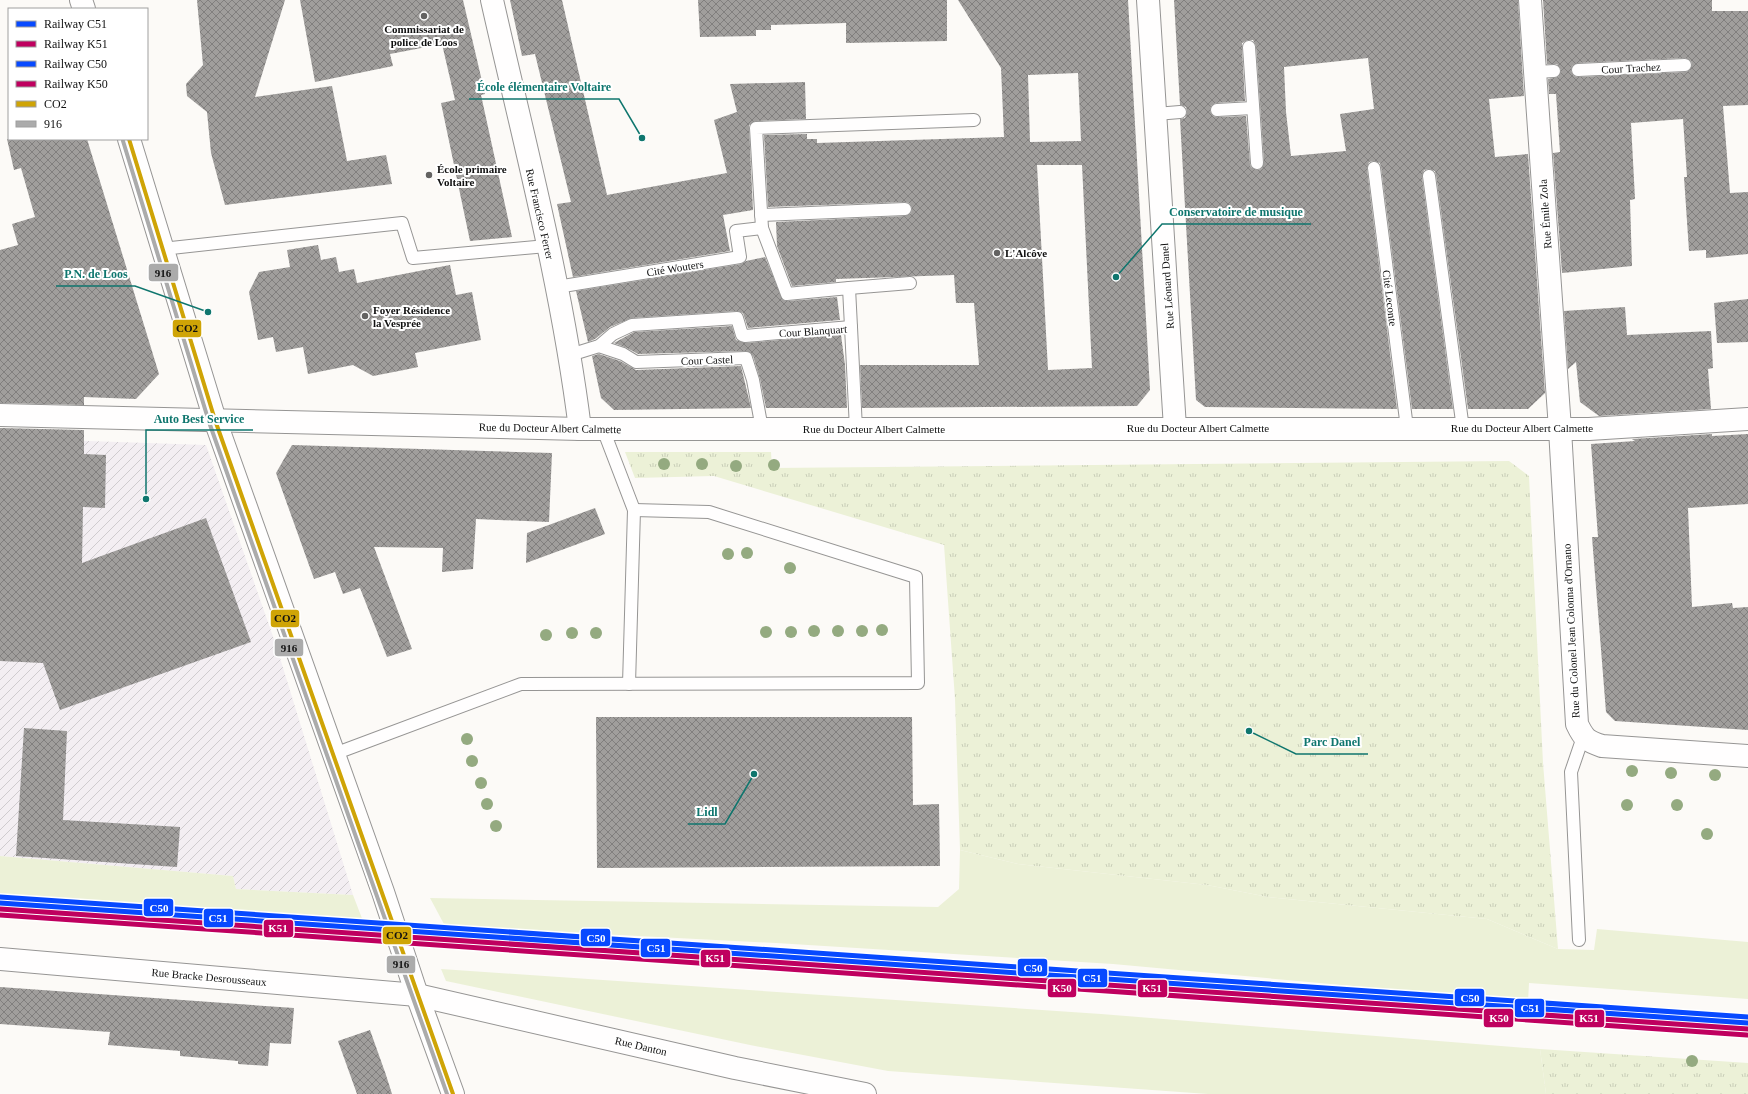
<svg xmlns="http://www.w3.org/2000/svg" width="1748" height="1094" viewBox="0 0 1748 1094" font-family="Georgia,serif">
<defs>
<pattern id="industrial-furrows" width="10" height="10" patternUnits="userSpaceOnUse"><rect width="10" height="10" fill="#f3eef2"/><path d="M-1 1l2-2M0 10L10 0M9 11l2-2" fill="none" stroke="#cfcbce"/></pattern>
<pattern id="park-tufts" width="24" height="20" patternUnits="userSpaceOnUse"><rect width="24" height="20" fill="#ecf1d7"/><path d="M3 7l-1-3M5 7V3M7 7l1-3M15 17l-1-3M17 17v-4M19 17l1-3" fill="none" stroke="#c9ceb8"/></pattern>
<pattern id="building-cross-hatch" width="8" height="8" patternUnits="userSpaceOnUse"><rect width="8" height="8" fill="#a09e9c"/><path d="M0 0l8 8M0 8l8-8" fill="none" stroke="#817f7e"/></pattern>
</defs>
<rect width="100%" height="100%" fill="#fcfaf7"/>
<path fill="url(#industrial-furrows)" d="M 0,438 L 206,445 L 276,645 L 353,895 L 236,889 L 233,876 L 0,856 Z"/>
<g fill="#ecf1d7">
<path d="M 960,850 L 1018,864 L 1207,885 L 1268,897 L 1487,919 L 1558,949 L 1594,950 L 1597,929 L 1748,942 L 1748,999 L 1529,983 L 1528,1002 L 1113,964 L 776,943 L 445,926 L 430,898 L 938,907 L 959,889 Z"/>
<path d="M 0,856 L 233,876 L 236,889 L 353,895 L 363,921 L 0,895 Z"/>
<path d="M 441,969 L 1101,1014 L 1540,1049 L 1546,1094 L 1208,1094 L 888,1071 L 750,1045 L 446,981 Z"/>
</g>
<g fill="url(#park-tufts)">
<path d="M 625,452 L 771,452 L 772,468 L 1509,461 L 1529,476 L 1543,763 L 1558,949 L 1487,919 L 1268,897 L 1207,885 L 1018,864 L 960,850 L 955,699 L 944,545 L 714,476 L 635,478 Z"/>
<path d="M 1540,1049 L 1748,1063 L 1748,1094 L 1546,1094 Z"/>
</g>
<g fill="url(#building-cross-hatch)" fill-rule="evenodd">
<path d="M 197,0 L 285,0 L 255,97 L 332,86 L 347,161 L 386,155 L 392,184 L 225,205 L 211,153 L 207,112 L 187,96 L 186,84 L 203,65 Z"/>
<path d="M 300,0 L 463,0 L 485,94 L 481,95 L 512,237 L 470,241 L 441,103 L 455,100 L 442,44 L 390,54 L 393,66 L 315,82 Z"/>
<path d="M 510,0 L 562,0 L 607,195 L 727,173 L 714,120 L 737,112 L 730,84 L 805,82 L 806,119 L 756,121 L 749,125 L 753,210 L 723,215 L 730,251 L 573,277 L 557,204 L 571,202 L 535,54 L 522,56 Z"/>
<path d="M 698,0 L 947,0 L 947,41 L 846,43 L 846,23 L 771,25 L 771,30 L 756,30 L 756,36 L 700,37 Z"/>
<path d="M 958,0 L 1128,0 L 1150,390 L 1137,406 L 862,408 L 860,365 L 979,365 L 974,303 L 956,303 L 954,275 L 836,279 L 836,282 L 792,286 L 777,246 L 776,222 L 905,216 L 911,213 L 912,208 L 909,203 L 905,202 L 768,207 L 764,135 L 807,134 L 807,139 L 817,139 L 817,143 L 1004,137 L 1001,68 ZM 1078,73 L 1081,141 L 1030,142 L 1028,75 ZM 1037,165 L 1082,165 L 1092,368 L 1048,370 Z"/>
<path d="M 1174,0 L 1518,0 L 1524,96 L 1489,99 L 1495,157 L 1528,154 L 1545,393 L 1528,409 L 1468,409 L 1436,175 L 1435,171 L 1428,169 L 1424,170 L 1422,177 L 1453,409 L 1412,409 L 1381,167 L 1380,163 L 1373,161 L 1369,162 L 1367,169 L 1397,409 L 1205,407 L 1196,400 L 1180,119 L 1185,118 L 1187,112 L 1186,107 L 1180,105 ZM 1248,40 L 1253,40 L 1256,46 L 1264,162 L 1261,169 L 1257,170 L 1251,167 L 1250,164 L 1246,116 L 1217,117 L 1213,116 L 1210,111 L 1211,106 L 1216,103 L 1245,101 L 1242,48 L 1242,43 ZM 1368,58 L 1374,109 L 1340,114 L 1346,151 L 1291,156 L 1286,112 L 1284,67 Z"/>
<path d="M 1543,0 L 1712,0 L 1712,11 L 1748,11 L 1748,105 L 1723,106 L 1730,193 L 1748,192 L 1748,254 L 1706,258 L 1706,250 L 1689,251 L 1684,177 L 1687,177 L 1683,119 L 1631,123 L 1635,199 L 1630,200 L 1632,266 L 1562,273 L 1553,153 L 1560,152 L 1556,94 L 1549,94 L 1548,79 L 1558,77 L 1561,70 L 1557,64 L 1547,64 ZM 1685,58 L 1691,61 L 1692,65 L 1689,71 L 1685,72 L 1578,77 L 1574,76 L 1571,71 L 1572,66 L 1578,63 Z"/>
<path d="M 7,139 L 87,139 L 159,374 L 136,399 L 84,397 L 84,405 L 0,403 L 0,250 L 18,245 L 12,224 L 35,217 L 21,168 L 14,170 Z"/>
<path d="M 318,245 L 321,260 L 336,257 L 339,272 L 354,269 L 357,283 L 450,265 L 456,295 L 472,292 L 481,340 L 415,353 L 418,367 L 404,370 L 373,376 L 353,365 L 308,374 L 303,347 L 276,352 L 273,337 L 258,340 L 249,292 L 259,272 L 290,267 L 287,250 Z"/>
<path d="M 765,257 L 783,300 L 788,301 L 837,297 L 840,320 L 748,328 L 743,313 L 737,311 L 632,318 L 610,327 L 595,339 L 588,342 L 576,291 L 741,264 L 746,261 Z"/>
<path d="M 1748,299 L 1748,342 L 1717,343 L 1714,303 Z"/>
<path d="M 1625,307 L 1627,335 L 1711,331 L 1713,368 L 1708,369 L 1711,409 L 1599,416 L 1580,402 L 1576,362 L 1568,369 L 1564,311 Z"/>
<path d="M 732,326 L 736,340 L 745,343 L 841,335 L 845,365 L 847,408 L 766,408 L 760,379 L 753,356 L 746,351 L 638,354 L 627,348 L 614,343 L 634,332 Z"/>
<path d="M 599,354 L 620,361 L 636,370 L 741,366 L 751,408 L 614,410 L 601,398 L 592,356 Z"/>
<path d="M 0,428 L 84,430 L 84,454 L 106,455 L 105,508 L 83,507 L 82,563 L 206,518 L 251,642 L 60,710 L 43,663 L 0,661 Z"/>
<path d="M 1712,434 L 1712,436 L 1748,434 L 1748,504 L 1688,508 L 1692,607 L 1732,603 L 1733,608 L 1748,607 L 1748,730 L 1615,721 L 1606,712 L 1592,537 L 1598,537 L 1591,444 L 1635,441 L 1632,439 Z"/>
<path d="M 292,445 L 552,453 L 549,522 L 476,519 L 473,569 L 442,572 L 443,548 L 374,547 L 412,649 L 387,657 L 360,588 L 343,594 L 335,572 L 314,579 L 276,473 Z"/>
<path d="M 595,508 L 605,534 L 526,563 L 527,533 Z"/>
<path d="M 596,717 L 912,717 L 913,805 L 939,804 L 940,866 L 597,868 Z"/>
<path d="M 24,728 L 67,731 L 63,820 L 180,827 L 177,867 L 16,856 Z"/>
<path d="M 0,987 L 294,1008 L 291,1044 L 270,1043 L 268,1066 L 238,1064 L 238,1061 L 180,1056 L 180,1051 L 108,1045 L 110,1032 L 0,1024 Z"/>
<path d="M 370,1030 L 386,1075 L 392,1094 L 357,1094 L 338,1041 Z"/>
</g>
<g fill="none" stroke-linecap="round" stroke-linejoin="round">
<g stroke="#969594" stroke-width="14">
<g id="service">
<path d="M 1249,47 L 1257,163"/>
<path d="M 1578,70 L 1685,65"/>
<path d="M 1536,72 L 1554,71"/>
<path d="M 1217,110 L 1253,108"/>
<path d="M 1156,114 L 1180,112"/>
<path d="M 1374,168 L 1407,428"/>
<path d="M 1429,176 L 1463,429"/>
<path d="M 761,215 L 905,209"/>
<path d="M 162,249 L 402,223 L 413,258 L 547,246"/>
<path d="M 557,287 L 740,257 L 736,231 L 762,228"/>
<path d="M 849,288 L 910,283"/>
<path d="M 851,327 L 849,288 L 787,294 L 762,228 L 756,128 L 974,120"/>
<path d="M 599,346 L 623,354 L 636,362 L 746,358 L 753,380 L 762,429"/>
<path d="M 570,355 L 599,346 L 613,334 L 632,325 L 737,318 L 742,335 L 745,336 L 851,327 L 856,429"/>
<path d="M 603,429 L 634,510 L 629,684"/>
<path d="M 334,754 L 521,684 L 918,683 L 916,577 L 709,512 L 634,510"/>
<path d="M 1579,940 L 1571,772 L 1583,737"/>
</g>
</g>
<g stroke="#969594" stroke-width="24">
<g id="minor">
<path d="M 492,0 C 524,142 562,284 580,429"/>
<path d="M 1148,0 L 1175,428"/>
<path d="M 1530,0 L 1560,429 L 1577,724 C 1584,739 1587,741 1602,746 L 1748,756"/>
<path d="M 0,415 L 580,429 L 1589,429 L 1748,419"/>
<path d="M 0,959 L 417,995 L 735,1068 L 865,1094"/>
</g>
</g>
<g stroke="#969594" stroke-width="24">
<g id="tertiary">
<path d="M 81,0 L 84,9"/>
<path d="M 129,139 L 215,420 L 383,892 L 417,995 L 453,1094"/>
</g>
</g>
<use href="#service" stroke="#fffefe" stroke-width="12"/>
<use href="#minor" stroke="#fffefe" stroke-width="22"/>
<use href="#tertiary" stroke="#fffefe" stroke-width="22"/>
<g stroke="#fff" stroke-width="7">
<path id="bus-1" d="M 129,139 L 215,420 L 453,1094"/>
</g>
<g stroke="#fff" stroke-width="7">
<path id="bus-2" d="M 123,141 L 209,422 L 447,1094"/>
</g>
<use href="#bus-1" stroke="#cfa406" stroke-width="4"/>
<use href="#bus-2" stroke="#ababab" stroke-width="4"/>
<g stroke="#fff" stroke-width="8">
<path id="rail-1" d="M 0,903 L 1748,1023"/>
</g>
<g stroke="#fff" stroke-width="8">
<path id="rail-2" d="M 0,909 L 1748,1029"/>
</g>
<g stroke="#fff" stroke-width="8">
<path id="rail-3" d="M 0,897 L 1748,1017"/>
</g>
<g stroke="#fff" stroke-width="8">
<path id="rail-4" d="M 0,915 L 1747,1035"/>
</g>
<use href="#rail-1" stroke="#0749ff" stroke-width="5"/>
<use href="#rail-2" stroke="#bf005f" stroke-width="5"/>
<use href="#rail-3" stroke="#0749ff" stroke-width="5"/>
<use href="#rail-4" stroke="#bf005f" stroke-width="5"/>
</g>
<g fill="#94aa80">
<circle cx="664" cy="464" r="6"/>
<circle cx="702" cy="464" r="6"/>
<circle cx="774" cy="465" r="6"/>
<circle cx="736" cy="466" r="6"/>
<circle cx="747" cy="553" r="6"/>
<circle cx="728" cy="554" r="6"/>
<circle cx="790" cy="568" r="6"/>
<circle cx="882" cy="630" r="6"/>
<circle cx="814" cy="631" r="6"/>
<circle cx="838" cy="631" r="6"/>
<circle cx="862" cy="631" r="6"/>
<circle cx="766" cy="632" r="6"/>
<circle cx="791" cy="632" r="6"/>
<circle cx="572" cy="633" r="6"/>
<circle cx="596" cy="633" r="6"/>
<circle cx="546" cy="635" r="6"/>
<circle cx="467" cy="739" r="6"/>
<circle cx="472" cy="761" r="6"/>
<circle cx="1632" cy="771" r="6"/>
<circle cx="1671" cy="773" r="6"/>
<circle cx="1715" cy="775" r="6"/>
<circle cx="481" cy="783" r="6"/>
<circle cx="487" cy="804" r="6"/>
<circle cx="1627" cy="805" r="6"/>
<circle cx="1677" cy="805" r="6"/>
<circle cx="496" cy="826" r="6"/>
<circle cx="1707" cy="834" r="6"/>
<circle cx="1692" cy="1061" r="6"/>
</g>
<g fill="#636261" stroke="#fff" stroke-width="1.5">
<circle cx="424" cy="16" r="4"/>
<circle cx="429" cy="175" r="4"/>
<circle cx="997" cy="253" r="4"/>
<circle cx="365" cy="316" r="4"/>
</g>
<g text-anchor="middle" stroke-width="4" stroke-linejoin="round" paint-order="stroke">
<g font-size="11" font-weight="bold" fill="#101010" stroke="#fff" text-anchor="start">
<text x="424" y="33" text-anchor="middle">Commissariat de<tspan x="424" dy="13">police de Loos</tspan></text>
<text x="437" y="173">École primaire<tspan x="437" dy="13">Voltaire</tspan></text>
<text x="1005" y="257">L'Alcôve</text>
<text x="373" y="314">Foyer Résidence<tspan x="373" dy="13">la Vesprée</tspan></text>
</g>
<g font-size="11" fill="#101010" stroke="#fff">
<text transform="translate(1631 68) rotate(-3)" y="4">Cour Trachez</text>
<text transform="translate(540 214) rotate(77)" y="4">Rue Francisco Ferrer</text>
<text transform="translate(1545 214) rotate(-94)" y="4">Rue Émile Zola</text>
<text transform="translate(675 268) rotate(-9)" y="4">Cité Wouters</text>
<text transform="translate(1167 286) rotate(-94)" y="4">Rue Léonard Danel</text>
<text transform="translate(1390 298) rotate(83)" y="4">Cité Leconte</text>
<text transform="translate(813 331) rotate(-4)" y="4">Cour Blanquart</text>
<text transform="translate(707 360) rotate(-2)" y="4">Cour Castel</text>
<text transform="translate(550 428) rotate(1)" y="4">Rue du Docteur Albert Calmette</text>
<text x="1198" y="432">Rue du Docteur Albert Calmette</text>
<text x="1522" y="432">Rue du Docteur Albert Calmette</text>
<text x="874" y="433">Rue du Docteur Albert Calmette</text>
<text transform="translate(1571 631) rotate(-93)" y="4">Rue du Colonel Jean Colonna d'Ornano</text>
<text transform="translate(209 977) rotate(5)" y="4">Rue Bracke Desrousseaux</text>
<text transform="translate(641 1046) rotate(13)" y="4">Rue Danton</text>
</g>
</g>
<path fill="none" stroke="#0f766e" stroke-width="1.5" d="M642 138L619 99H469M1116 277L1162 224H1311M208 312L135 286H56M146 499L146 430H253M1249 731L1296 754H1368M754 774L725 824H688"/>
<g fill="#0f766e" stroke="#fff" stroke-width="1.5">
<circle cx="642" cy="138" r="4"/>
<circle cx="1116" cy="277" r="4"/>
<circle cx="208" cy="312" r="4"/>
<circle cx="146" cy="499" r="4"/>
<circle cx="1249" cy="731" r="4"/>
<circle cx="754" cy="774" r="4"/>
</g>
<g font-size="12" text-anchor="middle" font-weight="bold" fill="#0f766e" stroke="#fff" stroke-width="4" stroke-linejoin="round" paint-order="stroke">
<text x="544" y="91">École élémentaire Voltaire</text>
<text x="1236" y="216">Conservatoire de musique</text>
<text x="96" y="278">P.N. de Loos</text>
<text x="199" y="423">Auto Best Service</text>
<text x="1332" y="746">Parc Danel</text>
<text x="707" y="816">Lidl</text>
</g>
<g stroke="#fff" stroke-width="1.5">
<rect x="148" y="263" width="31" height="19" rx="4" fill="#ababab"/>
<rect x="172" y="319" width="30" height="19" rx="4" fill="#cfa406"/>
<rect x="270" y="609" width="30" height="19" rx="4" fill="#cfa406"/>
<rect x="274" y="638" width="30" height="19" rx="4" fill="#ababab"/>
<rect x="143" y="898" width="31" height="19" rx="4" fill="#0749ff"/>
<rect x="203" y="908" width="31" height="20" rx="4" fill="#0749ff"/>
<rect x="263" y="919" width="31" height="19" rx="4" fill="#bf005f"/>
<rect x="382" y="926" width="30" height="19" rx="4" fill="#cfa406"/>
<rect x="580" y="928" width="31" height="19" rx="4" fill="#0749ff"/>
<rect x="640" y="938" width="31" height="20" rx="4" fill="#0749ff"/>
<rect x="700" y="949" width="31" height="19" rx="4" fill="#bf005f"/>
<rect x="386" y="955" width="30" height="19" rx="4" fill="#ababab"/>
<rect x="1017" y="958" width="31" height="19" rx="4" fill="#0749ff"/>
<rect x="1077" y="968" width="31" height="20" rx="4" fill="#0749ff"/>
<rect x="1047" y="978" width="30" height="20" rx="4" fill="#bf005f"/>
<rect x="1137" y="979" width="31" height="19" rx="4" fill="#bf005f"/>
<rect x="1454" y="988" width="31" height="19" rx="4" fill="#0749ff"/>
<rect x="1514" y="998" width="31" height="20" rx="4" fill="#0749ff"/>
<rect x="1483" y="1008" width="31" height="20" rx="4" fill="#bf005f"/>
<rect x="1574" y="1009" width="31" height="19" rx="4" fill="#bf005f"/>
</g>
<g font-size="11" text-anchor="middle" font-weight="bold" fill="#fff">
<text x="159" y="912">C50</text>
<text x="218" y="922">C51</text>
<text x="278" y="932">K51</text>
<text x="596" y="942">C50</text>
<text x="656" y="952">C51</text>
<text x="715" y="962">K51</text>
<text x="1033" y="972">C50</text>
<text x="1092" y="982">C51</text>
<text x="1062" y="992">K50</text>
<text x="1152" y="992">K51</text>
<text x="1470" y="1002">C50</text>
<text x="1530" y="1012">C51</text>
<text x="1499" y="1022">K50</text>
<text x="1589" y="1022">K51</text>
</g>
<g font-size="11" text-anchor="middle" font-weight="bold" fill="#111">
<text x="163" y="277">916</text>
<text x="187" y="332">CO2</text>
<text x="285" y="622">CO2</text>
<text x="289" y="652">916</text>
<text x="397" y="939">CO2</text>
<text x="401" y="968">916</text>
</g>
<rect x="8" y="8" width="140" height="132" fill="#ffffff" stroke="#9f9f9f"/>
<rect x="16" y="21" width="20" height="6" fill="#0749ff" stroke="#9f9f9f"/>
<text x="44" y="28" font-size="12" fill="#101010">Railway C51</text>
<rect x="16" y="41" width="20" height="6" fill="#bf005f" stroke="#9f9f9f"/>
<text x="44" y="48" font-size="12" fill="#101010">Railway K51</text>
<rect x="16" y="61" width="20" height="6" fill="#0749ff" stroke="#9f9f9f"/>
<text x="44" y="68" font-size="12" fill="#101010">Railway C50</text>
<rect x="16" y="81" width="20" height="6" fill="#bf005f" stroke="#9f9f9f"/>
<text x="44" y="88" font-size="12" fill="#101010">Railway K50</text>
<rect x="16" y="101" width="20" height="6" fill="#cfa406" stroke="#9f9f9f"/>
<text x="44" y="108" font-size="12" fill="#101010">CO2</text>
<rect x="16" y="121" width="20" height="6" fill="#ababab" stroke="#9f9f9f"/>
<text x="44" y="128" font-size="12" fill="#101010">916</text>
</svg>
